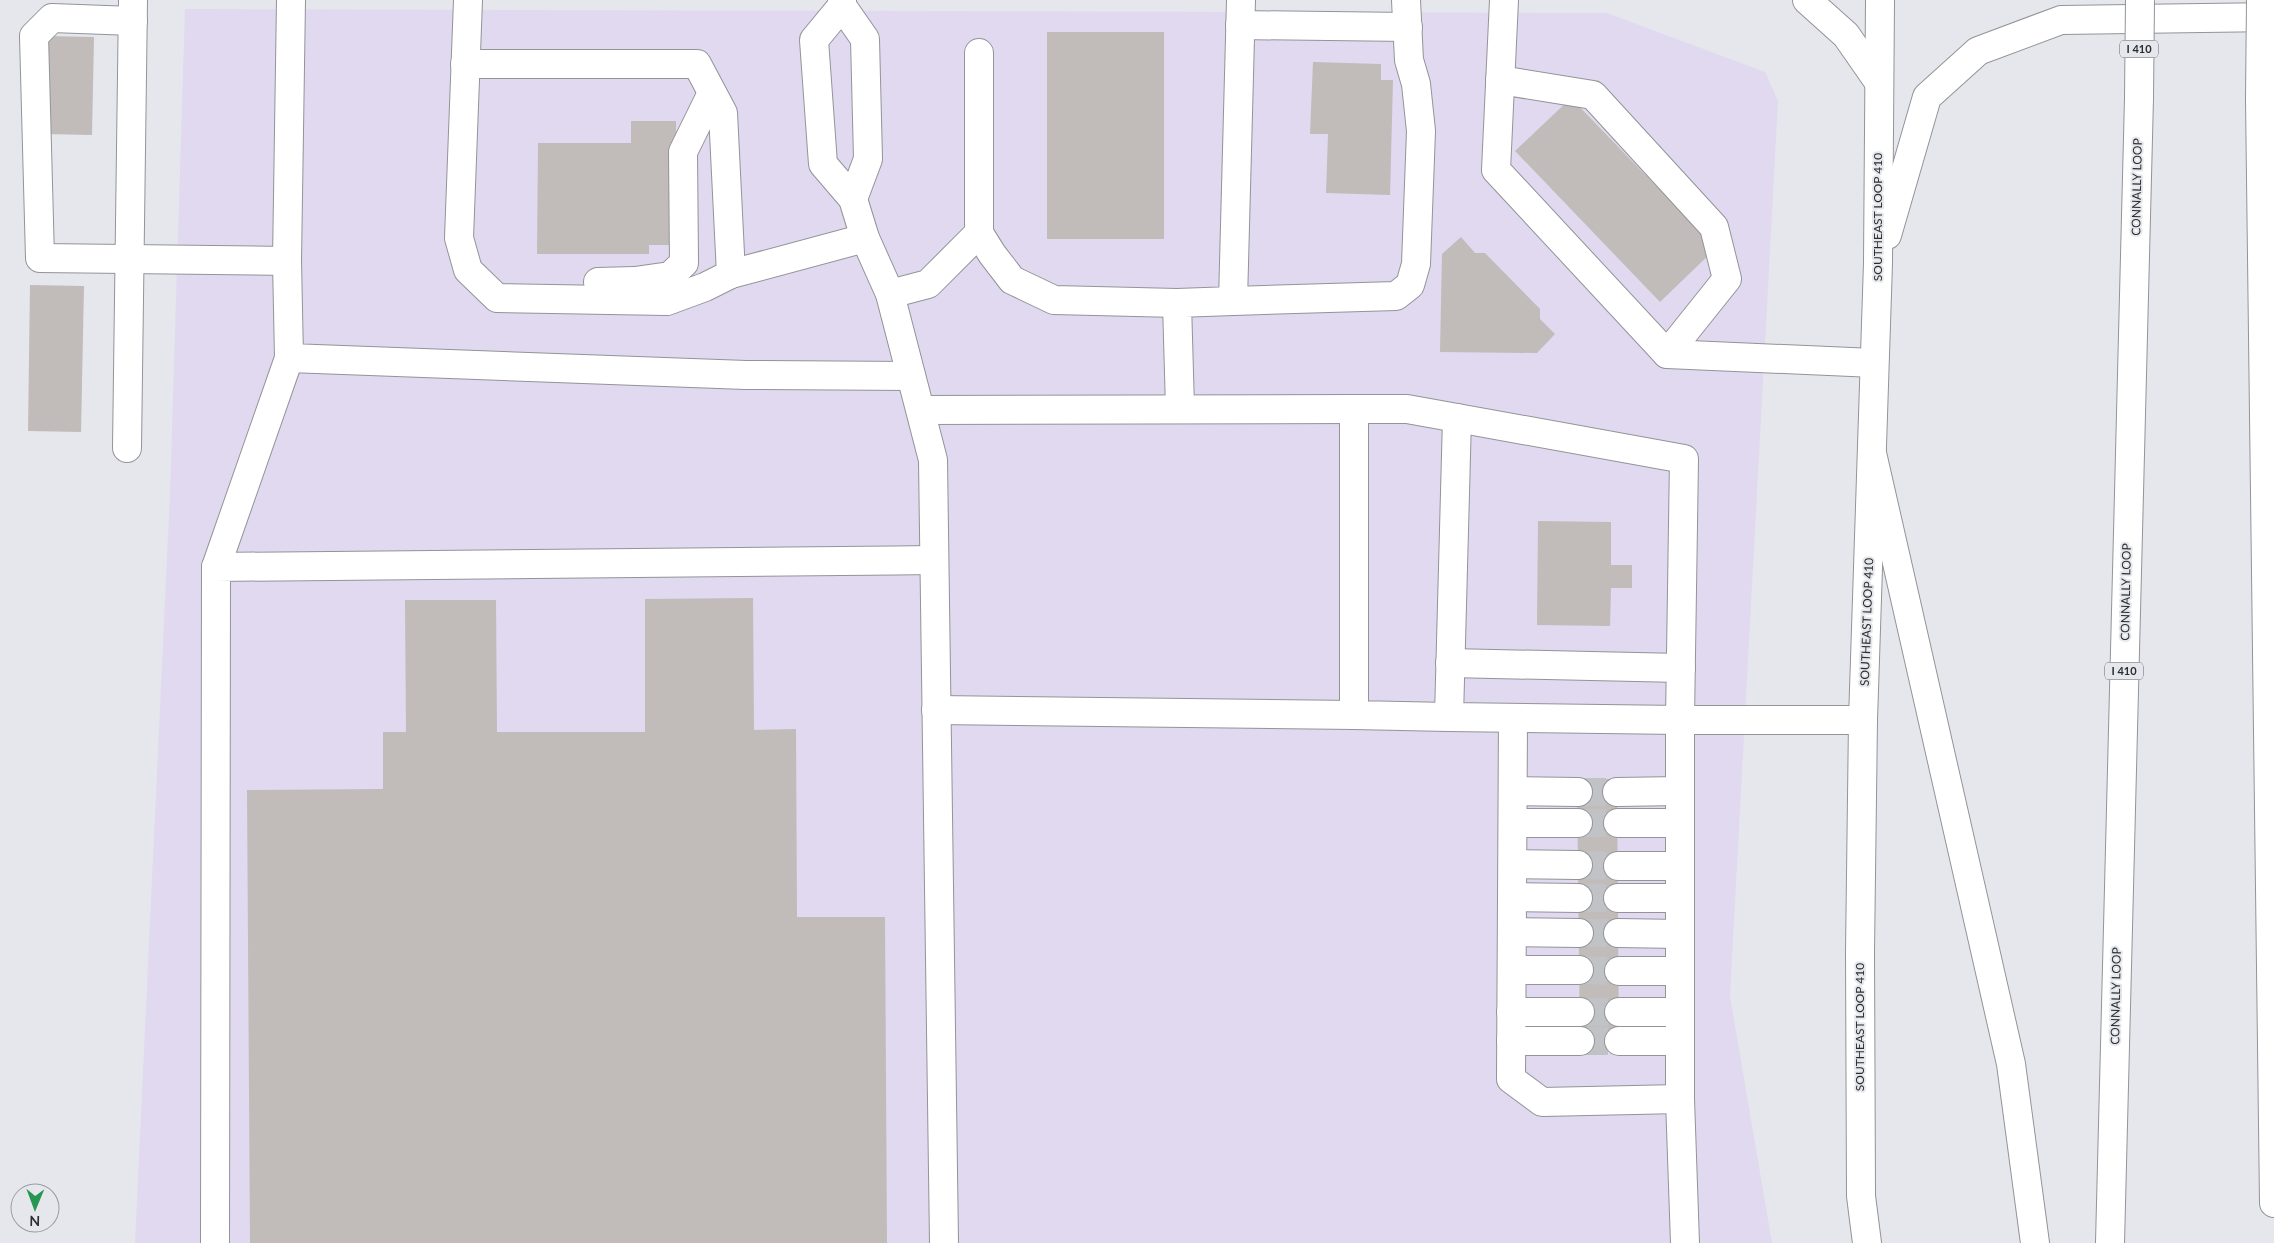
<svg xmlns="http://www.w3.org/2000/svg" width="2274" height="1243" viewBox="0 0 2274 1243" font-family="Lato,sans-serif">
<rect width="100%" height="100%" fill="#e5e7ec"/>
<path fill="#e0d9ef" d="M 185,9 L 1607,13 L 1765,72 L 1778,101 L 1730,996 L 1772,1243 L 135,1243 L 170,494 Z"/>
<g fill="#c1bbba">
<rect x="1047" y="32" width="117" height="207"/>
<path d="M 46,36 L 94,37 L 92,135 L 44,134 Z"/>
<path d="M 1313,62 L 1381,64 L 1381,80 L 1393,80 L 1390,195 L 1326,193 L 1328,134 L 1310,134 Z"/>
<path d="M 1571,98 L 1716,248 L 1660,302 L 1515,151 Z"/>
<path d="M 631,121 L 676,121 L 676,245 L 649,245 L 649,254 L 537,254 L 538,143 L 631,143 Z"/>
<path d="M 1461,237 L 1475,253 L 1485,253 L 1540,309 L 1540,319 L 1555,334 L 1537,353 L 1440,352 L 1442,254 Z"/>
<path d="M 30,285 L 84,286 L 81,432 L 28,431 Z"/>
<path d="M 1538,521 L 1611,522 L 1611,565 L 1632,565 L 1632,588 L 1611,588 L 1610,626 L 1537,625 Z"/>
<path d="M 753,598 L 754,730 L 796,729 L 797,917 L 885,917 L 887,1243 L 250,1243 L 247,790 L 383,789 L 383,732 L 406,732 L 405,600 L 496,600 L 497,732 L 645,732 L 645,599 Z"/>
<path d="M 1577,779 L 1617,779 L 1619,1048 L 1580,1048 Z"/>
</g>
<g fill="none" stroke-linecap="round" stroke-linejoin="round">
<g stroke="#c0c2c6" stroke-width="28" stroke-dasharray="28 14" stroke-linecap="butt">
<path d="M 1578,792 L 1617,792"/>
<path d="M 1578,823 L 1618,823"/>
<path d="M 1578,865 L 1618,866"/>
<path d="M 1578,898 L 1618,898"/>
<path d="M 1579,933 L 1618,933"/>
<path d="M 1579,970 L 1619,971"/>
<path d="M 1580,1012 L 1619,1012"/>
<path d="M 1580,1041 L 1619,1041"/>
</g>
<g stroke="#929498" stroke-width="30">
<g id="minor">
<path d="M 291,0 L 287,261 L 289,358 L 746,375 L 911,376"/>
<path d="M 468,0 L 459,238 L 468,270 L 497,298 L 667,301 L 705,287 L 731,274 L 865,238"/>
<path d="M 842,0 L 842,6 L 865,39 L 868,159 L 853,199"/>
<path d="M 1504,0 L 1496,170 L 1667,354 L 1874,363"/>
<path d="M 842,6 L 814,40 L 823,164 L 853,199 L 865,238 L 890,294 L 933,460 L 944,1243"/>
<path d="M 133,21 L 52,18 L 34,36 L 40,258 L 287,261"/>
<path d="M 1240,25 L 1408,27"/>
<path d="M 979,53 L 979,233 L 992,254 L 1012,280 L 1054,300 L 1177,303"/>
<path d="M 465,64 L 697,64 L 723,113 L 731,274"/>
<path d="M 1500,80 L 1593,95 L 1714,227 L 1727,279 L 1667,354"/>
<path d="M 598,282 L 635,281 L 670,276 L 684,263 L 683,152 L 712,93"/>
<path d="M 890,294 L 928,284 L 979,233"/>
<path d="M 1233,301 L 1396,296 L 1410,285 L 1416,264 L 1421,131 L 1416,84 L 1409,60 L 1406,0"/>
<path d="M 1180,408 L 1177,303 L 1233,301 L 1241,0"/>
<path d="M 921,410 L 1354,409"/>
<path d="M 1457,418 L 1684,459 L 1680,720 L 1449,717 Z"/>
<path d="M 127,448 L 133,0"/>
<path d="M 216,567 L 289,358"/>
<path d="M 1450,663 L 1681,668"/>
<path d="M 936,710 L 1354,715"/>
<path d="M 1449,717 L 1354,715 L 1354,409 L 1407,409 L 1457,418"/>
<path d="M 1513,719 L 1511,1079 L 1542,1102 L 1680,1099"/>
<path d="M 1513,791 L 1578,792"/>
<path d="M 1617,792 L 1680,791"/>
<path d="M 1513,823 L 1578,823"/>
<path d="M 1618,823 L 1680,823"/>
<path d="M 1513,864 L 1578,865"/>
<path d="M 1618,866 L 1680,866"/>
<path d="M 1512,897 L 1578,898"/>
<path d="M 1618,898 L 1680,898"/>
<path d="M 1512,932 L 1579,933"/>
<path d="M 1618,933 L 1680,934"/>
<path d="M 1512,970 L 1579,970"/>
<path d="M 1619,971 L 1680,971"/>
<path d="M 1511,1012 L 1580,1012"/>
<path d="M 1619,1012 L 1680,1012"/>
<path d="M 1511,1041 L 1580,1041"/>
<path d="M 1619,1041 L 1680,1041"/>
<path d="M 215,1243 L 216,567 C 456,564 695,564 934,560"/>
<path d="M 1685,1243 L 1680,1099 L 1680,720 L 1863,720"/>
</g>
</g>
<g stroke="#929498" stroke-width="30">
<g id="major">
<path d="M 1887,235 L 1927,97 L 1978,51 L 2061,20 L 2274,17"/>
<path d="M 1867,1243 L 1861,1196 L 1860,952 L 1863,720 L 1878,263 L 1880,0"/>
</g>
</g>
<g stroke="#929498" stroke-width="30">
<g id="highway">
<path d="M 1807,0 L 1846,35 L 1878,81"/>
<path d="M 2260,99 L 2274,1203"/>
<path d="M 1872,453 L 2011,1064 L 2035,1243"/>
<path d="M 2110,1243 L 2139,98"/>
</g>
</g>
<use href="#minor" stroke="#fff" stroke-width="28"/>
<use href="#major" stroke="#fff" stroke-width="28"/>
<use href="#highway" stroke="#fff" stroke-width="28"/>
<g stroke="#929498" stroke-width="30" stroke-linecap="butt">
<g id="highway-bridge">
<path d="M 2139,98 L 2140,0"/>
<path d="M 2260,99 L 2261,0"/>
</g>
</g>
<use href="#highway-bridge" stroke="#fff" stroke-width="28"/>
</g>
<g text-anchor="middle" stroke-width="4" stroke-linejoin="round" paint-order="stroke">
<g fill="#e5e7ec" stroke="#636467" stroke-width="1">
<rect x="2120" y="40.5" width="38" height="17" rx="4"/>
<rect x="2105" y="662.5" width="38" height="17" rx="4"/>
</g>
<g font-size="11" font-weight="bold" fill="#2b2c2e">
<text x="2139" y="53">I 410</text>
<text x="2124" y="675">I 410</text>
</g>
<g font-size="12" fill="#2b2c2e" stroke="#e5e7ec">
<text transform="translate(2137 187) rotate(-89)" y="4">CONNALLY LOOP</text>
<text transform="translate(1878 217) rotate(-90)" y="4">SOUTHEAST LOOP 410</text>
<text transform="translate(2126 592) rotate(-89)" y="4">CONNALLY LOOP</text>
<text transform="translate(1867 622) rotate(-88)" y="4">SOUTHEAST LOOP 410</text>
<text transform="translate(2116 996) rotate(-89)" y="4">CONNALLY LOOP</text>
<text transform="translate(1860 1027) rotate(-90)" y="4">SOUTHEAST LOOP 410</text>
</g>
</g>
<g transform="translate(35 1208) rotate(181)"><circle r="24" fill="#e5e7ec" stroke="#9b9ca0"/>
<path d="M0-4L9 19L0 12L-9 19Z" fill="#269650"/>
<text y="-8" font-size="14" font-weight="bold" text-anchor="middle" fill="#2b2c2e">N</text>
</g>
</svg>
